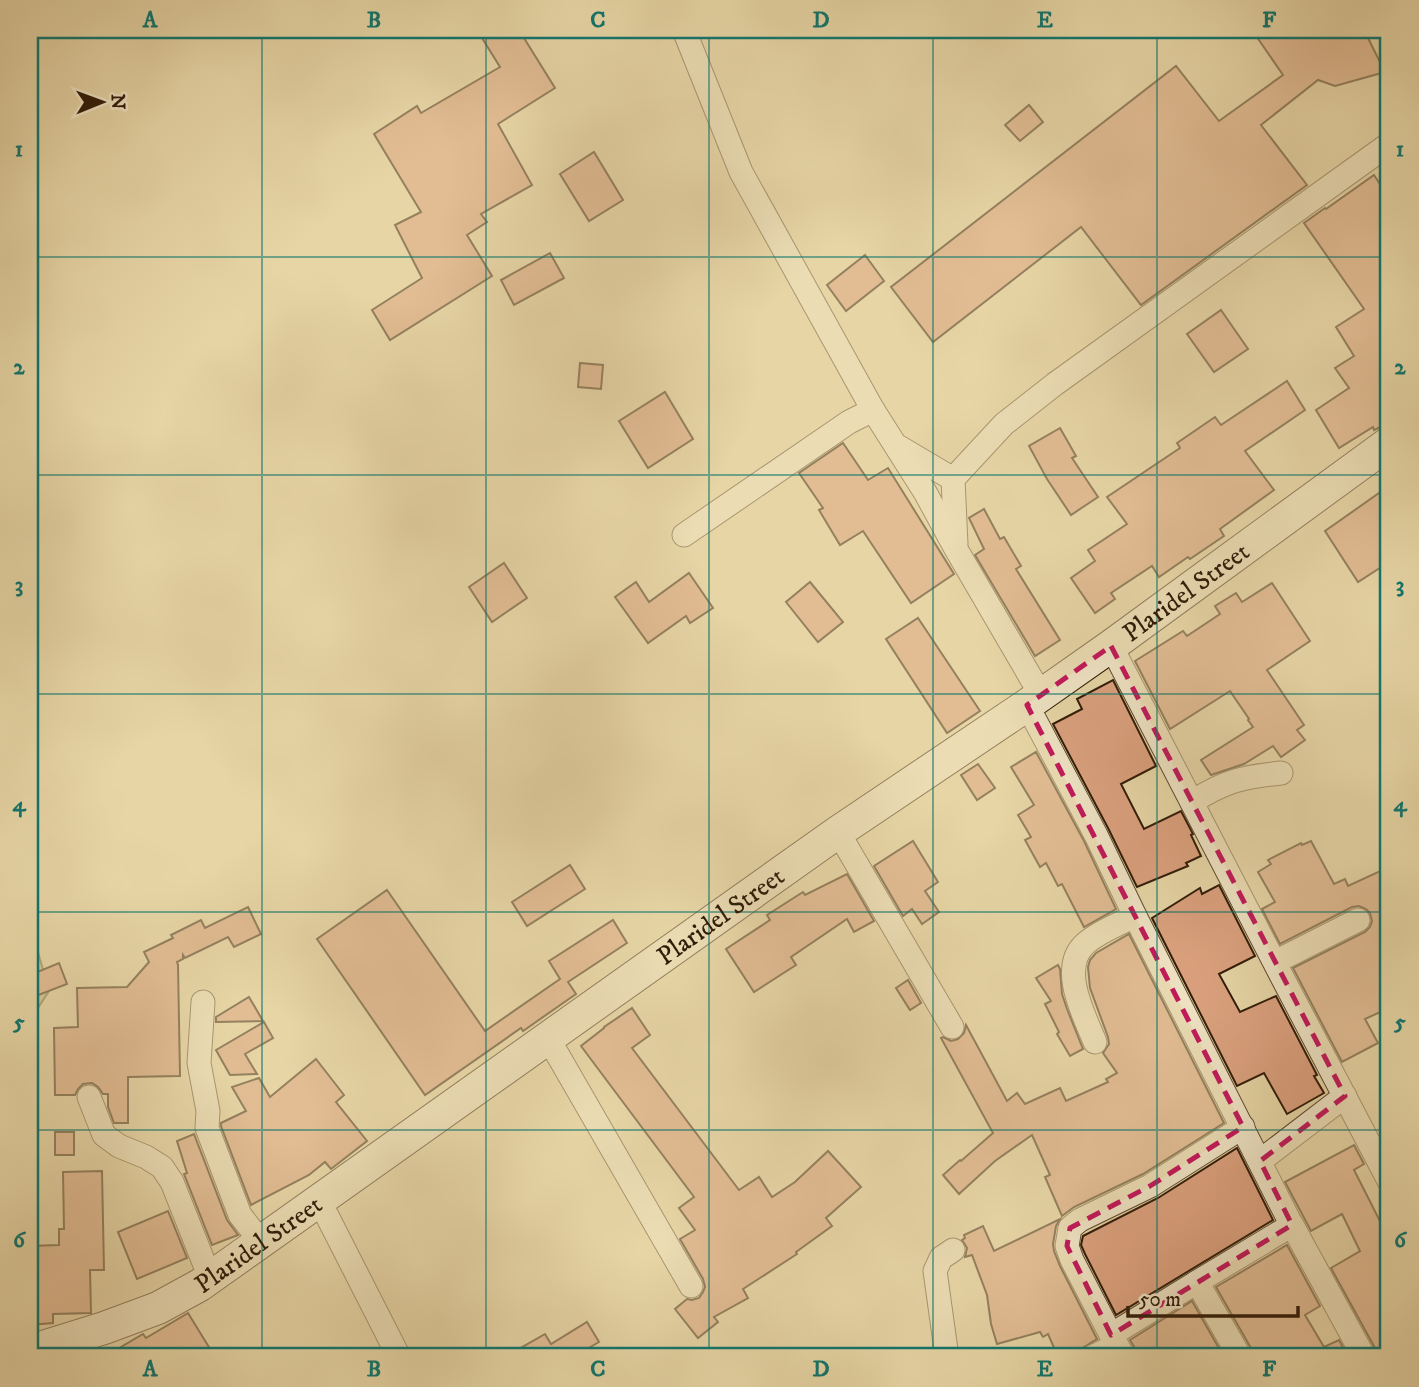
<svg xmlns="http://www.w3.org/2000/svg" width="1419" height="1387" viewBox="0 0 1419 1387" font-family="'IM FELL DW Pica',serif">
<rect width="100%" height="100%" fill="#e7d6a6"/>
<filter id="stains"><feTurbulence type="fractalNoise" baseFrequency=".00286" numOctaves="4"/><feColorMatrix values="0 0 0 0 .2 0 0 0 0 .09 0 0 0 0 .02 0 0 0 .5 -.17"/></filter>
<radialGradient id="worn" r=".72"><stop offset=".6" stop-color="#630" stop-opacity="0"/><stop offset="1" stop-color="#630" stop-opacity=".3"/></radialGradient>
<path fill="#b3be89" stroke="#726c48" stroke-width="2" d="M 30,924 L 49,991 L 30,1020 Z"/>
<g fill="#dba17e" stroke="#301b08" stroke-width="2">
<path d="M 477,30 L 519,30 L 555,88 L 498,124 L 532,185 L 481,214 L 487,222 L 467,235 L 492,276 L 390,340 L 372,310 L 422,278 L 395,225 L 421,212 L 374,134 L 417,106 L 421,113 L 500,67 Z"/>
<path d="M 1252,30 L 1364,30 L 1385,72 L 1335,86 L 1318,80 L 1261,125 L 1307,185 L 1141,305 L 1081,227 L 933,342 L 891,287 L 1176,66 L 1219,121 L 1283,75 Z"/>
<path d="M 1029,105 L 1043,122 L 1020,141 L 1005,125 Z"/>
<path d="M 594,152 L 623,200 L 589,221 L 560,174 Z"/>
<path d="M 1374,175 L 1389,198 L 1389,423 L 1374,430 L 1373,427 L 1339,448 L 1316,410 L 1349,388 L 1335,368 L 1354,356 L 1336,327 L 1364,309 L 1304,223 L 1325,208 L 1326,209 Z"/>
<path d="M 550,253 L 564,278 L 514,305 L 501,280 Z"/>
<path d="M 865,255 L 884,281 L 846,311 L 827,285 Z"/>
<path d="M 1221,310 L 1248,349 L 1214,372 L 1187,334 Z"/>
<path d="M 580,363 L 603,365 L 601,389 L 578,387 Z"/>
<path d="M 1287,381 L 1305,410 L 1245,451 L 1274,490 L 1220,529 L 1224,536 L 1190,559 L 1188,557 L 1159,577 L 1152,566 L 1111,593 L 1115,599 L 1095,613 L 1071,578 L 1095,561 L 1088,550 L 1127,524 L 1107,497 L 1180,448 L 1177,443 L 1215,417 L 1221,425 Z"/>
<path d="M 665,392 L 693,439 L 648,468 L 619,421 Z"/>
<path d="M 1060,428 L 1076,456 L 1072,458 L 1098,497 L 1071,515 L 1047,479 L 1029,446 Z"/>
<path d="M 843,443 L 868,480 L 888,468 L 954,574 L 911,603 L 863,531 L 840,545 L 819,510 L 823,508 L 799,473 Z"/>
<path d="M 1389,486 L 1389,562 L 1358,582 L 1325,531 Z"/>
<path d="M 984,509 L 1000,539 L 1004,537 L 1021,566 L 1016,569 L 1060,640 L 1035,656 L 975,555 L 984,549 L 969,518 Z"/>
<path d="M 504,563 L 527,598 L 492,622 L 469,587 Z"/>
<path d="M 689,573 L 713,608 L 690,623 L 686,616 L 648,643 L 615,597 L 636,582 L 649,602 Z"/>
<path d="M 810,582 L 843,622 L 818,642 L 786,602 Z"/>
<path d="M 1272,583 L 1310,641 L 1267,670 L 1304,725 L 1297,730 L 1305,740 L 1281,757 L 1273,746 L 1244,764 L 1211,775 L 1201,760 L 1253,727 L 1248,720 L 1249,719 L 1230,691 L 1170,729 L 1135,661 L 1183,631 L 1187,636 L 1220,614 L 1215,606 L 1236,593 L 1242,602 Z"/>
<path d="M 918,618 L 980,711 L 947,733 L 886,639 Z"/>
<path d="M 1113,680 L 1156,766 L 1121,784 L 1144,829 L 1181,811 L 1193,834 L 1191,835 L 1201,856 L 1186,863 L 1188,866 L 1137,887 L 1108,828 L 1053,724 L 1082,709 L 1077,699 Z"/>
<path d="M 1036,752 L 1084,841 L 1116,909 L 1084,927 L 1062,884 L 1058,886 L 1046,863 L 1040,867 L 1025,840 L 1031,837 L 1018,815 L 1034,805 L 1011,767 Z"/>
<path d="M 978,764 L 995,788 L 977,800 L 961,775 Z"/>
<path d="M 913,841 L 938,882 L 925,891 L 939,912 L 922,924 L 912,909 L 903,916 L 874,866 Z"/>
<path d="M 1311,841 L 1334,884 L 1345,879 L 1348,886 L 1389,867 L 1389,1008 L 1365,1019 L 1378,1043 L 1342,1062 L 1293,968 L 1365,932 L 1370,927 L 1372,921 L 1370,913 L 1366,909 L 1359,906 L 1352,907 L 1280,944 L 1262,909 L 1275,902 L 1258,872 L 1271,864 L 1268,860 L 1301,843 L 1302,845 Z"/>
<path d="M 570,865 L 585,889 L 527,926 L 512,902 Z"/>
<path d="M 847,874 L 874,921 L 854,932 L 847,919 L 791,957 L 796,965 L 754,992 L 726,949 L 770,920 L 767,915 L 803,892 L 805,895 Z"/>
<path d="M 1219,885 L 1255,956 L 1219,974 L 1240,1012 L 1276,996 L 1317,1075 L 1314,1076 L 1324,1093 L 1287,1114 L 1264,1073 L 1237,1086 L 1152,918 L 1200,888 L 1202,894 Z"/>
<path d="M 387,890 L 485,1031 L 560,979 L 549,961 L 613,920 L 627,943 L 568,982 L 576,994 L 523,1031 L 521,1028 L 425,1095 L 317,939 Z"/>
<path d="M 248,907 L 261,934 L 234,947 L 228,937 L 185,958 L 183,955 L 183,959 L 177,962 L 178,965 L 180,1076 L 128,1077 L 128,1123 L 114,1123 L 108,1107 L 108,1094 L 103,1094 L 98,1087 L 92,1083 L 83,1084 L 78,1089 L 75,1095 L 55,1095 L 54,1028 L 78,1027 L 77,988 L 127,987 L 149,962 L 144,952 L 173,938 L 171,935 L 201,920 L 205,928 Z"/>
<path d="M 1129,934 L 1224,1123 L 1143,1174 L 1074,1207 L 1062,1216 L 1045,1177 L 1050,1175 L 1032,1135 L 995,1161 L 959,1194 L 943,1175 L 960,1160 L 961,1161 L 993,1133 L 941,1038 L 943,1037 L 951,1041 L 958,1039 L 964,1033 L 966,1025 L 1007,1101 L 1017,1093 L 1025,1104 L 1060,1088 L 1066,1101 L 1108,1082 L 1106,1079 L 1117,1073 L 1103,1053 L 1109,1044 L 1108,1037 L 1090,988 L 1088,967 L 1090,960 L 1096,953 Z"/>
<path d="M 59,963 L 67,984 L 36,996 L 30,975 Z"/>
<path d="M 1058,965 L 1060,969 L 1062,994 L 1067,1009 L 1083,1049 L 1070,1056 L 1057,1034 L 1059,1032 L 1045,1004 L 1051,1001 L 1036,978 Z"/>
<path d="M 908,980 L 921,1003 L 910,1010 L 896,988 Z"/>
<path d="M 249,997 L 263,1021 L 216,1022 L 216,1017 Z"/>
<path d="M 632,1008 L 650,1035 L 632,1048 L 739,1190 L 759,1177 L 772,1197 L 795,1182 L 828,1151 L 861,1187 L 826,1218 L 832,1226 L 796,1252 L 797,1254 L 743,1289 L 748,1298 L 714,1317 L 718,1322 L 698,1338 L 675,1309 L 687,1299 L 692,1300 L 699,1298 L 703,1292 L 705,1287 L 703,1279 L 680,1239 L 695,1230 L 679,1208 L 694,1197 L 581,1046 L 604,1028 L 604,1027 Z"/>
<path d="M 264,1022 L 273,1038 L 245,1054 L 257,1074 L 230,1075 L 216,1050 Z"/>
<path d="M 316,1059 L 344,1095 L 336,1102 L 367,1141 L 331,1169 L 325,1162 L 309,1175 L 251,1205 L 221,1126 L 221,1123 L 246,1111 L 232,1087 L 259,1078 L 270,1097 Z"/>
<rect x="55" y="1132" width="19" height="23"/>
<path d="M 194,1134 L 227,1220 L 238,1235 L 212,1245 L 184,1174 L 187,1173 L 177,1141 Z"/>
<path d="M 1354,1145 L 1364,1164 L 1354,1170 L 1389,1239 L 1389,1357 L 1378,1357 L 1376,1350 L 1331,1268 L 1360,1251 L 1342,1214 L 1311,1231 L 1285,1182 Z"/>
<path d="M 1237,1148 L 1273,1220 L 1116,1315 L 1085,1254 L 1081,1245 L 1083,1236 L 1158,1198 Z"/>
<path d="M 102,1171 L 104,1270 L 90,1270 L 91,1313 L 53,1314 L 53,1323 L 30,1325 L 30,1246 L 59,1245 L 59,1229 L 64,1229 L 63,1172 Z"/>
<path d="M 168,1211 L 187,1258 L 137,1279 L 118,1232 Z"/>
<path d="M 1060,1219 L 1056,1226 L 1053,1244 L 1054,1251 L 1060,1266 L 1097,1339 L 1081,1349 L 1078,1357 L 1058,1357 L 1048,1334 L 1043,1337 L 1040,1332 L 997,1344 L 991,1324 L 987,1295 L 972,1255 L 965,1257 L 967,1248 L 962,1240 L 965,1238 L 964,1235 L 983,1226 L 994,1251 Z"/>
<path d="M 1287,1245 L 1320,1306 L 1305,1315 L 1324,1347 L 1339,1340 L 1348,1357 L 1254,1357 L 1252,1350 L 1216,1287 Z"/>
<path d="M 1192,1301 L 1224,1357 L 1138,1357 L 1136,1350 L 1130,1340 Z"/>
<path d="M 188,1313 L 215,1357 L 104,1357 L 143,1334 L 146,1338 Z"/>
<path d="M 587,1322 L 599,1342 L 573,1357 L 505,1357 L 545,1334 L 551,1344 Z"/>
</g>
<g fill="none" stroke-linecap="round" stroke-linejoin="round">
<g stroke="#5e4a30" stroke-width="25">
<g id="street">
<path d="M 684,30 L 741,172 L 873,410 L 925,492 L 956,549 L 1041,695"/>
<path d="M 899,447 L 953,479"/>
<path d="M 684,535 L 849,422 L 873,410"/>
<path d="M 956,544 L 953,479 L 1004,424 L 1055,384 L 1389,144"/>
<path d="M 1111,646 L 1281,975 L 1389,1181"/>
<path d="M 1027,705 L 1096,835 L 1135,916 L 1292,1226"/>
<path d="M 1192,802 C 1225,781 1242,777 1281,773"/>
<path d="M 838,832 L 952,1027"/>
<path d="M 1275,962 L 1358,920"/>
<path d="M 203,1002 L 199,1063 L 208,1111 L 207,1128 L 240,1215 L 261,1242"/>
<path d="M 548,1038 L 691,1286"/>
<path d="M 1095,1042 C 1084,1015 1058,967 1086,943 C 1100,931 1119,924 1135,916"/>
<path d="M 89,1097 L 104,1135 L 119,1146 L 146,1157 L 162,1167 L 172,1182 L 210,1278"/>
<path d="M 1260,1161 L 1345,1096"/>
<path d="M 319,1200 L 399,1357"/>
<path d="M 1197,1282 L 1240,1357"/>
<path d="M 1111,1335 L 1072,1260 L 1067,1246 L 1070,1228 L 1080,1220 L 1150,1186 L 1243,1127"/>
<path d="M 947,1357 L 935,1271 L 941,1258 L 953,1250"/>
<path d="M 1092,1357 L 1116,1345"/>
<path d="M 1124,1357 L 1111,1335 L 1197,1282 L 1292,1225 L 1364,1357"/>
</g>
</g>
<g stroke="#301b08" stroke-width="34">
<g id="secondary">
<path id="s1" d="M 30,1351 L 104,1328 L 158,1308 L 200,1285 L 838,832 L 1027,705 L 1111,646 L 1389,443"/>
</g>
</g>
<use href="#street" stroke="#efe4c5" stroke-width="23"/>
<use href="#secondary" stroke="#efe4c5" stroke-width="32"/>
</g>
<path d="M0 0H1419V1387H0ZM 1111,646 L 1345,1096 L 1260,1161 L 1292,1225 L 1111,1335 L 1067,1246 L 1070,1228 L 1150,1186 L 1243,1127 L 1027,705 Z" fill="#e7d6a6" fill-opacity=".55" fill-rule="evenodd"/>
<path fill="none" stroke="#c2185b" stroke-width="5" stroke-dasharray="14 9" stroke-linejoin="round" d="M 1111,646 L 1345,1096 L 1260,1161 L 1292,1225 L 1111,1335 L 1067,1246 L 1070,1228 L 1150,1186 L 1243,1127 L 1027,705 Z"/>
<path fill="none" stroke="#0f766e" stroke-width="2" stroke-opacity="0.55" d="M 262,30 L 262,1357M 486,30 L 486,1357M 709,30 L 709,1357M 933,30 L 933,1357M 1157,30 L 1157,1357M 30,257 L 1389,257M 30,475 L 1389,475M 30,694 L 1389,694M 30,912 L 1389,912M 30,1130 L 1389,1130"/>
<g text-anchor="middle" stroke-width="5" stroke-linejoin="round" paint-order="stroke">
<g font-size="26" fill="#301b08" stroke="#efe4c5">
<text dy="9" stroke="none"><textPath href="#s1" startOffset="1388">Plaridel Street</textPath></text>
<text dy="9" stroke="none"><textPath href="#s1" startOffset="821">Plaridel Street</textPath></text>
<text dy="9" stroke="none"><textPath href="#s1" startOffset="254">Plaridel Street</textPath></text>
</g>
</g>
<rect width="1419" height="1387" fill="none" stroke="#e7d6a6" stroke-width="77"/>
<g transform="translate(102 102) rotate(89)" stroke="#efe4c5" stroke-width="5" paint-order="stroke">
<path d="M0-5L12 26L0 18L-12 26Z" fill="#301b08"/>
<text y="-10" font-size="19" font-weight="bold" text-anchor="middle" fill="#301b08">N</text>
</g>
<path d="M1128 1306v10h170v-10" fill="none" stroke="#301b08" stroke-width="3.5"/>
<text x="1139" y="1306" font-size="21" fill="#301b08" stroke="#efe4c5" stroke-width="5" paint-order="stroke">50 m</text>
<rect x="38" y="38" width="1342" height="1310" fill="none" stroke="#0f766e" stroke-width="2.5"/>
<g font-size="23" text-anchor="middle" font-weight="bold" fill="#0f766e">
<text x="150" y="27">A</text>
<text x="374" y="27">B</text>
<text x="598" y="27">C</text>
<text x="821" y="27">D</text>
<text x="1045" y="27">E</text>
<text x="1269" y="27">F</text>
<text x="19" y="156">1</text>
<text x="1400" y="156">1</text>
<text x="19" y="374">2</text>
<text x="1400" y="374">2</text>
<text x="19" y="592">3</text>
<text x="1400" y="592">3</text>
<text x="19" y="811">4</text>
<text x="1400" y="811">4</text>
<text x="19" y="1029">5</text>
<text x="1400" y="1029">5</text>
<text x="19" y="1247">6</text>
<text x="1400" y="1247">6</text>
<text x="150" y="1376">A</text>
<text x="374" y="1376">B</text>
<text x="598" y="1376">C</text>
<text x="821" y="1376">D</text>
<text x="1045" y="1376">E</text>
<text x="1269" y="1376">F</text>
</g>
<rect width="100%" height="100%" filter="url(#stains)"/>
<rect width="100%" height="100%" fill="url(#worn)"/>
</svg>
